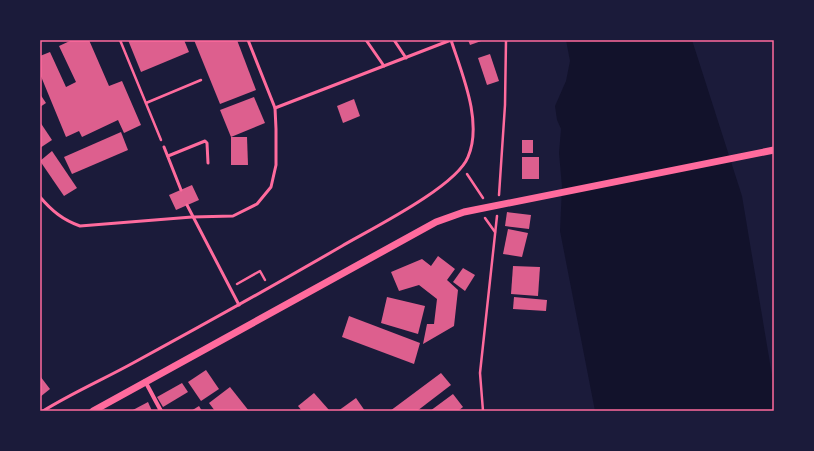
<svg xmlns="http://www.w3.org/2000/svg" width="814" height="451" viewBox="0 0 814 451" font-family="Cabin,sans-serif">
<rect width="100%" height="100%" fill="#1b1b3a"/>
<path fill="#12122b" d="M 566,40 L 692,40 L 742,196 L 774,387 L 774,411 L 595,411 L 560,231 L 562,187 L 559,153 L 561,129 L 557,120 L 555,106 L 566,81 L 570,61 Z"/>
<g fill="#dd5f8e">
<path d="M 72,40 L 89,40 L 109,86 L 122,81 L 141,125 L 124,133 L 118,120 L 82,137 L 79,131 L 66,137 L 40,74 L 40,56 L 50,52 L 66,87 L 76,82 L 59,46 Z"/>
<path d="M 128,40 L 184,40 L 189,52 L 141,72 Z"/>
<path d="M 194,40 L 237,40 L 256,90 L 220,104 Z"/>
<path d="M 468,40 L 484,40 L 470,45 Z"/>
<path d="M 490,54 L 499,81 L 487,85 L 478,58 Z"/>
<path d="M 40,94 L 46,103 L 40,107 Z"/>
<path d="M 254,97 L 265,123 L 231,137 L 220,110 Z"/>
<path d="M 354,99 L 360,116 L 343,123 L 337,106 Z"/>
<path d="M 40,122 L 52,140 L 40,148 Z"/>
<path d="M 121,132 L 128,150 L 72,174 L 64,157 Z"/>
<path d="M 231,137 L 247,137 L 248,165 L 231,165 Z"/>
<rect x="522" y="140" width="11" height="13"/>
<path d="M 52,151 L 77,188 L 64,196 L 40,161 Z"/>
<rect x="522" y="157" width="17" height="22"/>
<path d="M 192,185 L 199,200 L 176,210 L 169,195 Z"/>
<path d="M 507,212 L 531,215 L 529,229 L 505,226 Z"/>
<path d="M 508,229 L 528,233 L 522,257 L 503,254 Z"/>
<path d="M 438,256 L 455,269 L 447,280 L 458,290 L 454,326 L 423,344 L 427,324 L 434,324 L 437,299 L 419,285 L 399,291 L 391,272 L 422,259 L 431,266 Z"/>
<path d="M 513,266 L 540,267 L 538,296 L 511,294 Z"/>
<path d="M 463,268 L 475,275 L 465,291 L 453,282 Z"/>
<path d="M 387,297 L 425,306 L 418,334 L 381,323 Z"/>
<path d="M 514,297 L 547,300 L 546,311 L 513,309 Z"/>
<path d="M 349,316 L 420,343 L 414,364 L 342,337 Z"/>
<path d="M 206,370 L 219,389 L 201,401 L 188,382 Z"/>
<path d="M 441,373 L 451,385 L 417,411 L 390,411 Z"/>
<path d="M 40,376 L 50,389 L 40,397 Z"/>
<path d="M 182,383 L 188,392 L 163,407 L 157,397 Z"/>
<path d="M 230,387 L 249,411 L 215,411 L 209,403 Z"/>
<path d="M 314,393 L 329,410 L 328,411 L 302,411 L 298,406 Z"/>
<path d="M 453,394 L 463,407 L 458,411 L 430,411 Z"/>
<path d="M 356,398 L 365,411 L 338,411 Z"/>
<path d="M 148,402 L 152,411 L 131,411 Z"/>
<path d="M 199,406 L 202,411 L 191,411 Z"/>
</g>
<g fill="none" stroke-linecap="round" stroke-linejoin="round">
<g stroke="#ff6b9d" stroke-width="2.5">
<path d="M 120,40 L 161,140"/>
<path d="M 146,103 L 201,80"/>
<path d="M 467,174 L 483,198"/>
<path d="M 499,195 L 505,105 L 506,40"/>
<path d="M 485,218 L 495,232"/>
<path d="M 237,284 L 260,271 L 265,280"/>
<path d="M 483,411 L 480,373 L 497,216"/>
</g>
<g stroke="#ff6b9d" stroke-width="3">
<path d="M 366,40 L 384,66"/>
<path d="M 394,40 L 406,58"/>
<path d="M 275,108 L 451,40"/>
<path d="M 164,147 L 181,190"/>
<path d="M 168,156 L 205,141 L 207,143 L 208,163"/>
<path d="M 40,197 C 52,211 63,220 80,226 L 192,217 L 233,216 L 257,204 L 271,187 L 276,165 L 276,129 L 275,108 L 248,40"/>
<path d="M 187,205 L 239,305"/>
<path d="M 43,411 C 72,393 104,379 133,363 C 203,325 273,286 342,246 C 371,229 456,187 468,157 C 483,122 462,74 451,40"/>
</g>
<path stroke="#ff6b9d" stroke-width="4" d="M 145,381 L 161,411"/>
<path stroke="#ff6b9d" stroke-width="7" d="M 93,411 L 436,222 L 464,212 L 774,150"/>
</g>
<rect width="814" height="451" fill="none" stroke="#1b1b3a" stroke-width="82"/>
<rect x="41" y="41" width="732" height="369" fill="none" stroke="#ff6b9d" stroke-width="1.5"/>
</svg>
